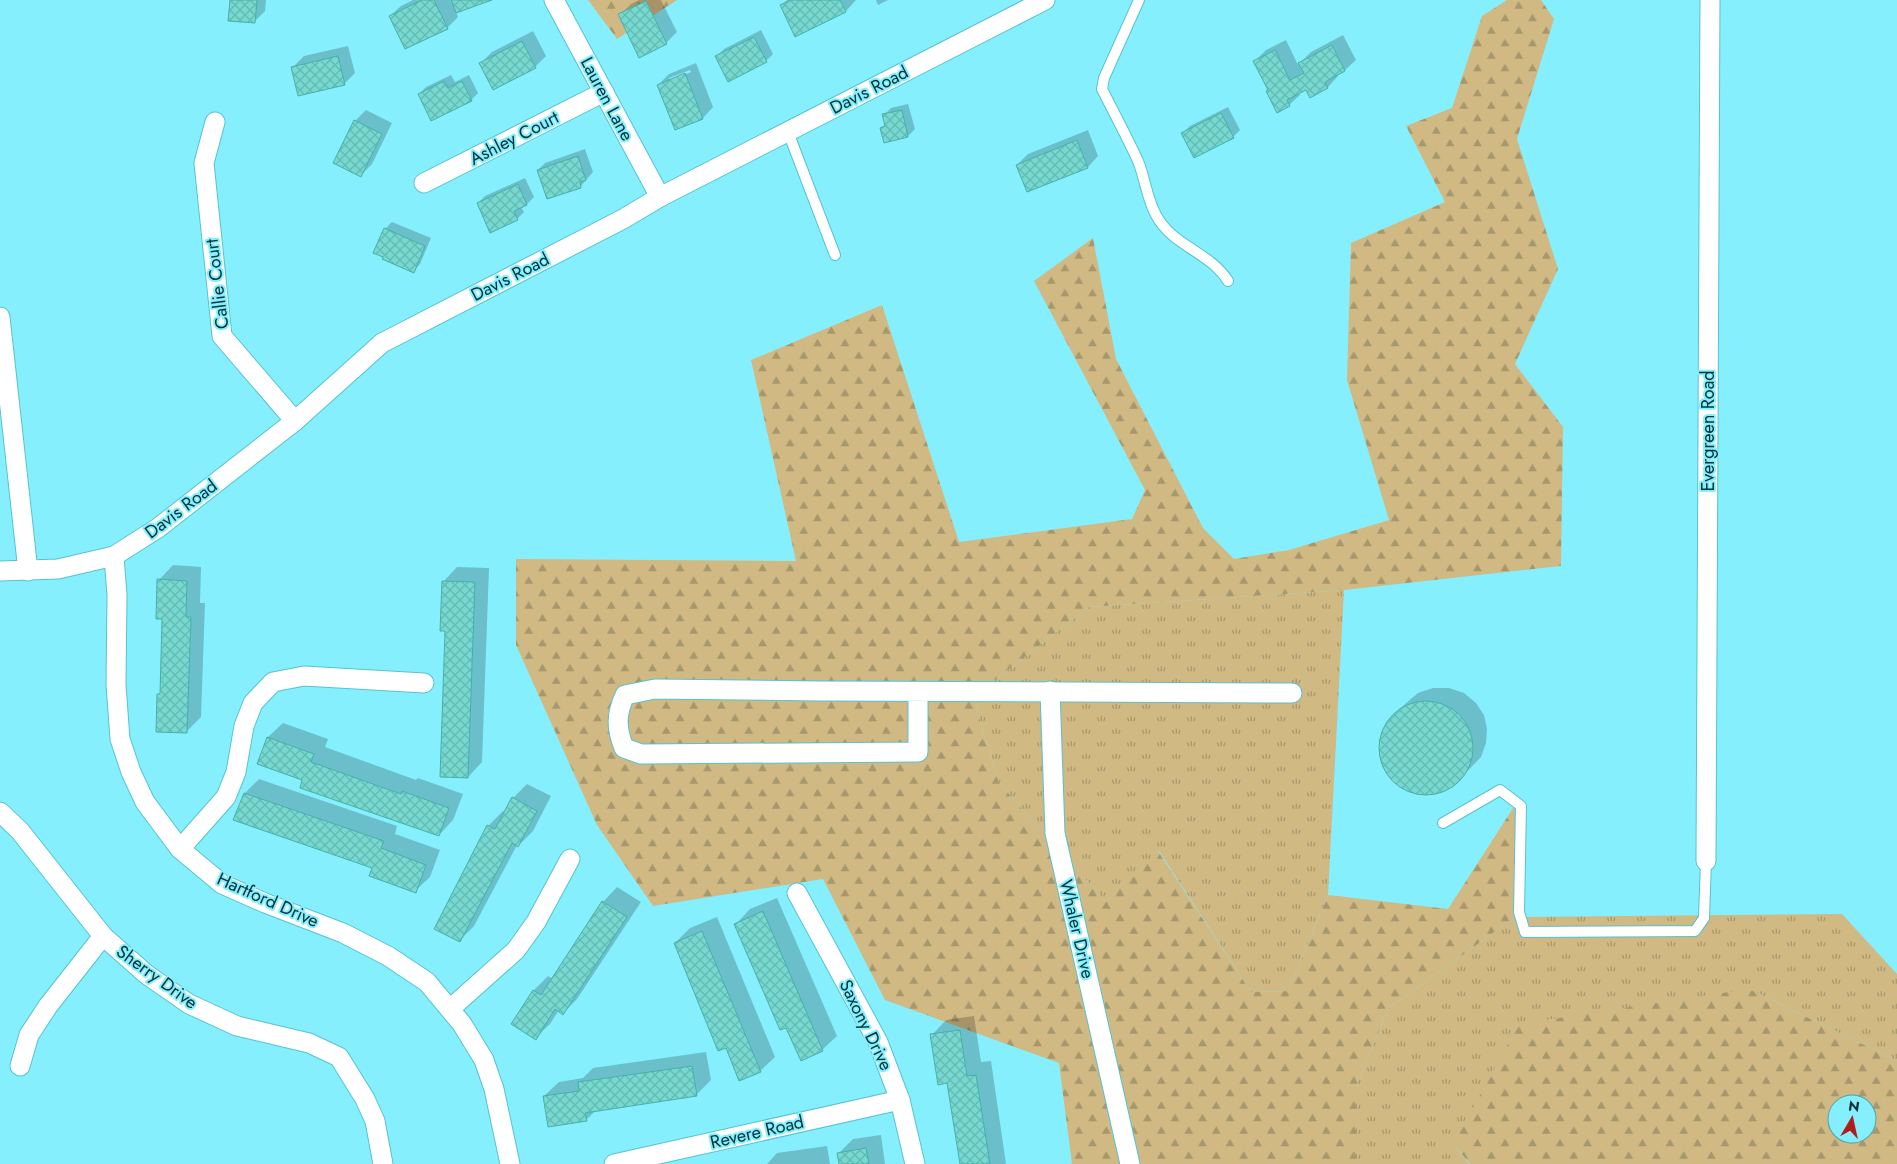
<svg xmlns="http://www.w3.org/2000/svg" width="1897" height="1164" viewBox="0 0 1897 1164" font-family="Jost,sans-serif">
<defs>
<pattern id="grass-tufts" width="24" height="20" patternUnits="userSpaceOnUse" patternTransform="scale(1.25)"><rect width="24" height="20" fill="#d0b983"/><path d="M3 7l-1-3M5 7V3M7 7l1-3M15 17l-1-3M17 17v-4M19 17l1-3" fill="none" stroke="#a6976c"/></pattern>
<pattern id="forest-firs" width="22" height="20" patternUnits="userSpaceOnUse" patternTransform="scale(1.25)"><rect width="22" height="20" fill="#d0b983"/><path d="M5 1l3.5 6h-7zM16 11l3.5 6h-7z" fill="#a6976c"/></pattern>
<pattern id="building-cross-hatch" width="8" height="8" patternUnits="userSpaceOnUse" patternTransform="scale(1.25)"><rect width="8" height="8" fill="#76d8cf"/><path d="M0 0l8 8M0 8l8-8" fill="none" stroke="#64bab2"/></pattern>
</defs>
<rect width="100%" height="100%" fill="#86effe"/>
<g fill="url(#grass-tufts)">
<path d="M 1344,590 L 1328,895 L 1288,991 L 1251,992 L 1159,851 L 1106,902 L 999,783 L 973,697 L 1089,607 Z"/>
<path d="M 1842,914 L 1897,974 L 1897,1061 L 1749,989 L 1453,1144 L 1469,1164 L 1356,1164 L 1356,1087 L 1388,1009 L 1515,917 Z"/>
</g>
<g fill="url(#forest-firs)" fill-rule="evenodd">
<path d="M 588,0 L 677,0 L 617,39 Z"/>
<path d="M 1507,0 L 1541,0 L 1554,19 L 1517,139 L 1558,269 L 1515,364 L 1563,427 L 1561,566 L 1344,590 L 1089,607 L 973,697 L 999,783 L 1106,902 L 1158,851 L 1251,992 L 1288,991 L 1328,895 L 1448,909 L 1517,802 L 1515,917 L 1388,1009 L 1356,1087 L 1356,1164 L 1072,1164 L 1059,1063 L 885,1000 L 823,879 L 653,906 L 597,825 L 516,645 L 516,559 L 796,561 L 751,360 L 882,305 L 959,542 L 1132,519 L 1145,490 L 1034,281 L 1093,238 L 1116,359 L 1203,528 L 1234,559 L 1289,550 L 1389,520 L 1347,380 L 1351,243 L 1445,202 L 1406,126 L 1452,108 L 1482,16 Z"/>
<path d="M 1749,989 L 1897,1061 L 1897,1164 L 1470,1164 L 1453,1144 L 1519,1024 ZM 1837,1104 L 1867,1104 L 1867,1134 L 1837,1134 Z"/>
</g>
<g fill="#0003" fill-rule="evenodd">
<path d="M 232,0 L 266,0 L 265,11 L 254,22 Z"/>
<path d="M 413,0 L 450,0 L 452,4 L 454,4 L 452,0 L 489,0 L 456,12 L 458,17 L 447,28 L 390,16 L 401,6 Z"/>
<path d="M 639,0 L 661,0 L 677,32 L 666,43 L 620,15 L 631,4 Z"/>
<path d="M 787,0 L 856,0 L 846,11 L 795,35 L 781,6 Z"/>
<path d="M 876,0 L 888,0 L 878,5 Z"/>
<path d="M 761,30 L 773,54 L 766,61 L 717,56 L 724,49 Z"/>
<path d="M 533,31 L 546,56 L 535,67 L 481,63 L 492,52 Z"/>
<path d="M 1343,35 L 1356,60 L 1345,70 L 1337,74 L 1338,76 L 1328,87 L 1311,96 L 1307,89 L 1299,93 L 1300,95 L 1289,105 L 1270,89 L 1255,61 L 1266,50 L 1286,40 L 1298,65 L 1311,52 Z"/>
<path d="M 348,46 L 355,73 L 344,84 L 293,67 L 304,56 Z"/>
<path d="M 696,63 L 713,107 L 703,118 L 676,128 L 658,85 L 669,74 ZM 690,70 L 691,72 L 669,81 L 669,78 Z"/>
<path d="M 451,75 L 455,82 L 469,75 L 478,93 L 471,100 L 419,94 L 426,87 Z"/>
<path d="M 908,104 L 915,129 L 908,136 L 881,128 L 886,124 L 884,115 L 891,108 Z"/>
<path d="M 1228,107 L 1240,130 L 1233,137 L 1183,133 L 1190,126 Z"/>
<path d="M 366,110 L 392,123 L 372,164 L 361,175 L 355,121 Z"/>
<path d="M 1088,130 L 1098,156 L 1088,167 L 1028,191 L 1017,165 L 1028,154 Z"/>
<path d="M 585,149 L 593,172 L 581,186 L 538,170 L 545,163 Z"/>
<path d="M 525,178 L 534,197 L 527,204 L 521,207 L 524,212 L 517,219 L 478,203 L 485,196 Z"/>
<path d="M 392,222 L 431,238 L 420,264 L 413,271 L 385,229 Z"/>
<path d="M 173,565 L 201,567 L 200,603 L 205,603 L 201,717 L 186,732 L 158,695 L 161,692 L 163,618 L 159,580 Z"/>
<path d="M 457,567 L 489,568 L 482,762 L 468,777 L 447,630 L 443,582 Z"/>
<path d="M 1433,688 L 1449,688 L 1464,693 L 1476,703 L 1484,715 L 1487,729 L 1486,743 L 1481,757 L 1456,783 L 1444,790 L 1430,794 L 1415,793 L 1402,787 L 1391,778 L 1383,764 L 1380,749 L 1382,733 L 1390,719 L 1405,704 L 1418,693 Z"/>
<path d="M 283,723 L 328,739 L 325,747 L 416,780 L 418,778 L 463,794 L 453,820 L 439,835 L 304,780 L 259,764 L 268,737 Z"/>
<path d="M 259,779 L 397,826 L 395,834 L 440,850 L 430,877 L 415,891 L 245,793 Z"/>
<path d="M 527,784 L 551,796 L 533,831 L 518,846 L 517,845 L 474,926 L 459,941 L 488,826 L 503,811 L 505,812 L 513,798 Z"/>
<path d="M 617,887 L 641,902 L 577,999 L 563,1013 L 559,1010 L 550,1024 L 535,1038 L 512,1023 L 534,990 L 548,976 L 553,979 L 603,902 Z"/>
<path d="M 777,898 L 837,1036 L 822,1050 L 736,924 L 750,909 Z"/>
<path d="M 717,917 L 775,1057 L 760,1071 L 726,1046 L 675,943 L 690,928 Z"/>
<path d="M 974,1016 L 981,1062 L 991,1061 L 1006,1164 L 961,1164 L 948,1082 L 932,1035 L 946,1020 Z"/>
<path d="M 706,1052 L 711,1080 L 696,1095 L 596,1110 L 586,1120 L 544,1096 L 559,1082 L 583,1078 L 593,1068 Z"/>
<path d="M 881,1135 L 885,1164 L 840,1164 L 838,1154 L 853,1139 Z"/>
<path d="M 827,1146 L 830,1164 L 767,1164 L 777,1153 Z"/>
</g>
<g fill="url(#building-cross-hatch)" stroke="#44b2a9">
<path d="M 230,0 L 257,0 L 255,23 L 228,21 Z"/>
<path d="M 422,0 L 434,0 L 448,29 L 405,49 L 389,16 Z"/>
<path d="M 451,0 L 492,0 L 456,13 Z"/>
<path d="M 791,0 L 840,0 L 846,12 L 795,37 L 780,5 Z"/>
<path d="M 646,1 L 667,44 L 639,58 L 618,14 Z"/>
<path d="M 754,37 L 767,62 L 728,82 L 715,56 Z"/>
<path d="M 522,41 L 536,68 L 493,90 L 479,63 Z"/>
<path d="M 1332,45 L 1345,71 L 1325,82 L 1328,88 L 1310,98 L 1306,90 L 1287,100 L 1290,106 L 1277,113 L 1266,91 L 1268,90 L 1253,61 L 1275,50 L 1290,80 L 1304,73 L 1298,63 Z"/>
<path d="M 338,56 L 345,85 L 298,96 L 291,67 Z"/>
<path d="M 685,73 L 703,119 L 675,130 L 657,85 Z"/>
<path d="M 444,81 L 448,88 L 462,81 L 472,101 L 431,121 L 418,94 Z"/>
<path d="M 902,110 L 908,137 L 884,143 L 880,128 L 885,126 L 882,114 Z"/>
<path d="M 1221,113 L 1234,138 L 1194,158 L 1181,133 Z"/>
<path d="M 354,120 L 382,134 L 361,177 L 333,163 Z"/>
<path d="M 1077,140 L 1088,168 L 1027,192 L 1016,165 Z"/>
<path d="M 578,156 L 586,180 L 580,182 L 581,188 L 547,199 L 537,170 Z"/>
<path d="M 518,184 L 527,205 L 514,211 L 518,220 L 490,233 L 477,203 Z"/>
<path d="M 384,228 L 425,246 L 414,273 L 382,259 L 383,257 L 373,253 Z"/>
<path d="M 157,579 L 187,581 L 186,617 L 191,617 L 187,733 L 156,732 L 157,694 L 160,694 L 162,619 L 156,619 Z"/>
<path d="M 442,581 L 475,582 L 468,778 L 440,777 L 445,631 L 440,631 Z"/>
<circle cx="1426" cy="748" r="47"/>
<path d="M 267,737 L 314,754 L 311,762 L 401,794 L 402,791 L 449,808 L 439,836 L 300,788 L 302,780 L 257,764 Z"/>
<path d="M 244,793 L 384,841 L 381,848 L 426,865 L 416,893 L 369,876 L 372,868 L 233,820 Z"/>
<path d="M 512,797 L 537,811 L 518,847 L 512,843 L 460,942 L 434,929 L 487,825 L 495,829 Z"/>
<path d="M 602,901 L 627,917 L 563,1015 L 555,1009 L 536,1040 L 511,1024 L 533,990 L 541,995 Z"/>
<path d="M 763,911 L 823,1051 L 801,1061 L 786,1028 L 780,1030 L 734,924 Z"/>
<path d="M 702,931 L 761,1072 L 739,1081 L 726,1048 L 718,1051 L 674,943 Z"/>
<path d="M 960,1030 L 967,1076 L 976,1075 L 990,1164 L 960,1164 L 947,1083 L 938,1085 L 930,1034 Z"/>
<path d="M 692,1066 L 697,1096 L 585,1113 L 587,1121 L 548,1127 L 543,1096 L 579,1091 L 578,1082 Z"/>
<path d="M 866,1148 L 869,1164 L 839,1164 L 837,1153 Z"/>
</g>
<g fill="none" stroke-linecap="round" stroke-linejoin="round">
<g stroke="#57c2d1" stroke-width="12">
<g id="lane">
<path d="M 1139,0 L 1104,78 L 1102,89 C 1114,113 1127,137 1138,161 C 1145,178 1147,199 1156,215 C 1172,246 1210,252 1228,281"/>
<path d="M 788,132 L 835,255"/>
<path d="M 1443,823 L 1500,790 L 1521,806 L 1519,912 L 1525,932 L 1695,931 L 1704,918 L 1706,861"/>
</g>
</g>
<g stroke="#57c2d1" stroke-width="21">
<g id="street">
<path d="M 554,0 L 660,197"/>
<path d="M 215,122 L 204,163 L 222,336 L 295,421"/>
<path d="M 424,183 L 604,92"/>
<path d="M 0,317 L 28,571"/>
<path d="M 114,556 L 117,595 L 116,685 L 120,739 L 131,772 L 145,802 L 180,849 L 222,884 L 265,903 L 343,933 L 388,956 L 427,982 L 462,1024 L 484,1060 L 494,1089 L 510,1164"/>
<path d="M 0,571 L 58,569 L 114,556 L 158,528 L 295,421 L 382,343 L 623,219 L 660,197 L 1045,0"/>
<path d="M 1050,691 L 1055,833 L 1130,1164"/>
<path d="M 918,692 L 918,752 L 641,754 L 624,748 C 616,728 616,714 625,695 L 655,689 L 822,691 L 1292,693"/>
<path d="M 0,812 L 20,831 L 103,936 L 146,974 L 189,1004 L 237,1026 L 309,1043 L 339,1057 L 365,1099 L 375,1121 L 383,1164"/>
<path d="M 180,849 L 226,797 L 236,772 L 244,726 L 253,703 L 273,682 L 304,676 L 424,683"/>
<path d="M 1706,861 L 1710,0"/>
<path d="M 797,893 L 878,1042 L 900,1100 L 915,1164"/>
<path d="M 450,1009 L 516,950 L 536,922 L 570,859"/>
<path d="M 20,1066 L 29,1035 L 48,1006 L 103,936"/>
<path d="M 614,1164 L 900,1100"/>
</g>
</g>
<use href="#lane" stroke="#fff" stroke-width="10"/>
<use href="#street" stroke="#fff" stroke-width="19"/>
</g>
<g text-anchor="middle" stroke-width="4" stroke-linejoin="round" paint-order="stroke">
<g font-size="18" fill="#003238" stroke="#86effe">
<text transform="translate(869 90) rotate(-27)" y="6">Davis Road</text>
<text transform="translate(607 99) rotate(62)" y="6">Lauren Lane</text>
<text transform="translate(514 138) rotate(-27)" y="6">Ashley Court</text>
<text transform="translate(510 277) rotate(-27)" y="6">Davis Road</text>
<text transform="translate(217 284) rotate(-97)" y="6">Callie Court</text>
<text transform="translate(1708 431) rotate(-90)" y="6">Evergreen Road</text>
<text transform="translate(181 509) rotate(-37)" y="6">Davis Road</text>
<text transform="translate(268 900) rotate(24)" y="6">Hartford Drive</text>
<text transform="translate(1077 929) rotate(77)" y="6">Whaler Drive</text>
<text transform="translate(157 977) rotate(36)" y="6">Sherry Drive</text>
<text transform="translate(866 1025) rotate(64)" y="6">Saxony Drive</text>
<text transform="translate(757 1132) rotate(-13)" y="6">Revere Road</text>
</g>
</g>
<g transform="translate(1852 1119) rotate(9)"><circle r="24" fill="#86effe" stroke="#50a3af"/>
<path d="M0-4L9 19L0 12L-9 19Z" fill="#ae1d1c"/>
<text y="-8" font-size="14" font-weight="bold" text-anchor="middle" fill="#003238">N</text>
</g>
</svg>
